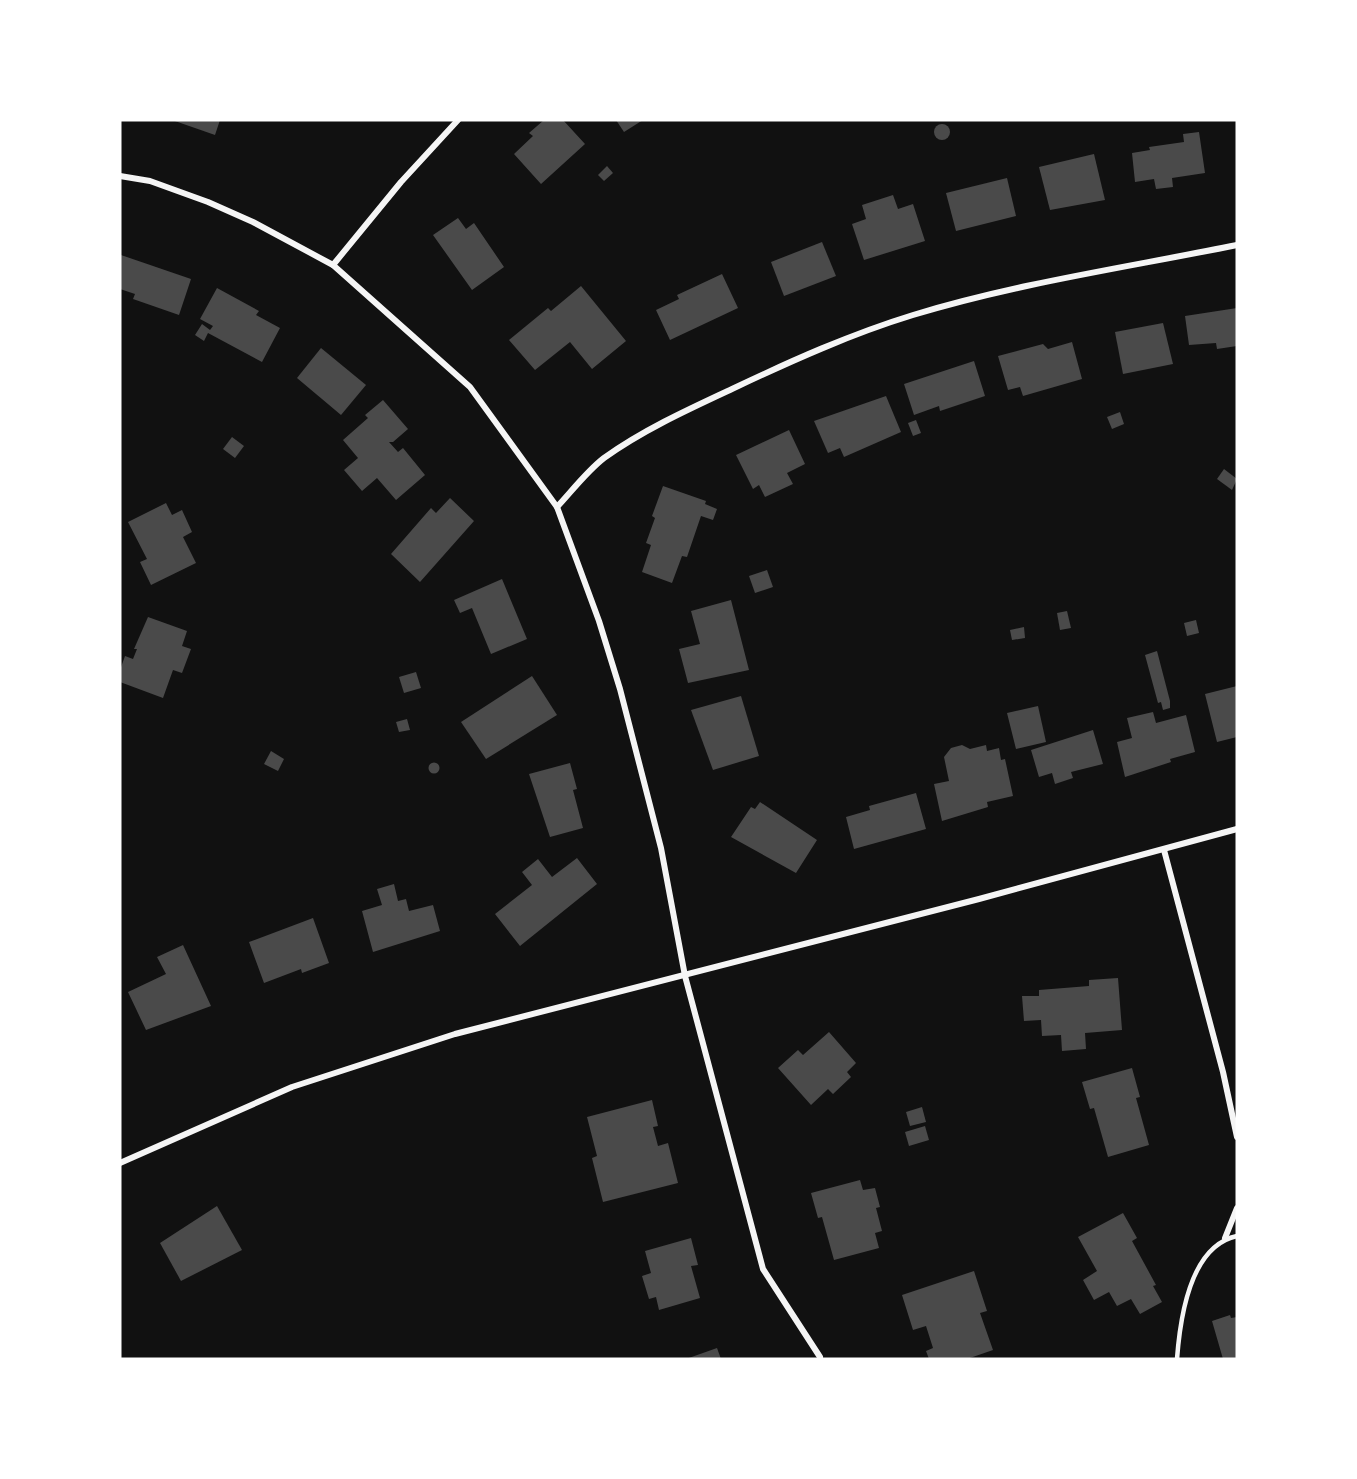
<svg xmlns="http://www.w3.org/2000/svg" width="1357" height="1479" viewBox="0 0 1357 1479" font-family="'Archivo Narrow',sans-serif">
<rect width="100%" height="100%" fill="#111"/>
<g fill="#4a4a4a">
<path d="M 172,120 L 220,120 L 215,135 Z"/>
<path d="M 544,120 L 563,120 L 585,144 L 541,184 L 514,154 L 533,136 L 529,133 Z"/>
<path d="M 616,120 L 643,120 L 624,132 Z"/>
<circle cx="942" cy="132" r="8"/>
<path d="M 1199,132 L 1205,173 L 1172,178 L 1173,187 L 1156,189 L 1154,179 L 1135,182 L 1132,153 L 1150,150 L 1149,147 L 1184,142 L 1183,134 Z"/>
<path d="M 1094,154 L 1105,200 L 1050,210 L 1039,167 Z"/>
<path d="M 607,166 L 613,173 L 604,181 L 598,175 Z"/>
<path d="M 1007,178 L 1016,216 L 956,231 L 946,193 Z"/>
<path d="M 893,195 L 898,209 L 913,204 L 925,241 L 864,260 L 852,224 L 866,219 L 862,205 Z"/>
<path d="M 458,218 L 466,229 L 474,223 L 504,267 L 472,290 L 433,235 Z"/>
<path d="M 822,242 L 836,276 L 784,296 L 771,262 Z"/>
<path d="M 121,255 L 191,279 L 179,315 L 133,299 L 135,294 L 120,289 Z"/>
<path d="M 722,274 L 738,308 L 670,340 L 656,310 L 679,299 L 677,295 Z"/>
<path d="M 581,286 L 626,341 L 592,369 L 570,342 L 535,370 L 509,340 L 548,308 L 551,311 Z"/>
<path d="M 217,288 L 259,311 L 256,315 L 280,328 L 262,362 L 208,333 L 204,341 L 195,335 L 202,324 L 210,330 L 213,326 L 200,319 Z"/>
<path d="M 1237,308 L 1237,346 L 1217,349 L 1216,343 L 1189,345 L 1185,316 Z"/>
<path d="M 1163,323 L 1173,364 L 1123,374 L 1115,332 Z"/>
<path d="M 1072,342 L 1082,379 L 1023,396 L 1020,387 L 1008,390 L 998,356 L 1043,344 L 1048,349 Z"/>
<path d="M 321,348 L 366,385 L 341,415 L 297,378 Z"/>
<path d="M 974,361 L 985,396 L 940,411 L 939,406 L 914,415 L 904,384 Z"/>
<path d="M 886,396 L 901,432 L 844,457 L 840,448 L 828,453 L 814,421 Z"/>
<path d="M 383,400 L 408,429 L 393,442 L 389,442 L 398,452 L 403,448 L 425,475 L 396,500 L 377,478 L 362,491 L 344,470 L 358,458 L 343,440 L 368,418 L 365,415 Z"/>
<path d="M 1120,412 L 1124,424 L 1112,429 L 1107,417 Z"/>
<path d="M 916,420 L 921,433 L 913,436 L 908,423 Z"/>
<path d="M 789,430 L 805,464 L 787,473 L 793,484 L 765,497 L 759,485 L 753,489 L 736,455 Z"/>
<path d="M 232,437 L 244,446 L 235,458 L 223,449 Z"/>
<path d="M 1224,469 L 1237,479 L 1232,490 L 1217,479 Z"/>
<path d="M 663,486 L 706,501 L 705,504 L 717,509 L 713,520 L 701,516 L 687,557 L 682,556 L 672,583 L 642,572 L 651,545 L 646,543 L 655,518 L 652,516 Z"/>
<path d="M 450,498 L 474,521 L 420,582 L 391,554 L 431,508 L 436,513 Z"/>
<path d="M 166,503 L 172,515 L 182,510 L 192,532 L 183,537 L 196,563 L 151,585 L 140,562 L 147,559 L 128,522 Z"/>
<path d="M 767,570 L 773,587 L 755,593 L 749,576 Z"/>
<path d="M 502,579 L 527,639 L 491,654 L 472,608 L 460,613 L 454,600 Z"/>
<path d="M 731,600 L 749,670 L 688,683 L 679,649 L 700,644 L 691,611 Z"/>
<path d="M 1067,611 L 1071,628 L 1060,630 L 1057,613 Z"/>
<path d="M 148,617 L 187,631 L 182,646 L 191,649 L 182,673 L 173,670 L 163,698 L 120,682 L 120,670 L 125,656 L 133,659 L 137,649 L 134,649 Z"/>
<path d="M 1196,620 L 1199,633 L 1187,636 L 1184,623 Z"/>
<path d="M 1024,627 L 1025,638 L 1012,640 L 1010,630 Z"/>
<path d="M 1157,651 L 1170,701 L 1170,708 L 1163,710 L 1161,702 L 1158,703 L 1145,655 Z"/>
<path d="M 416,672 L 421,688 L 404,693 L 399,677 Z"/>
<path d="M 532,676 L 557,715 L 486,759 L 461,722 Z"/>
<path d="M 1237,686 L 1237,737 L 1217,742 L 1205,694 Z"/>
<path d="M 741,696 L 759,756 L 713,770 L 691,710 Z"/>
<path d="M 1038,706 L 1046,742 L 1016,749 L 1007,713 Z"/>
<path d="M 1153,712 L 1156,723 L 1186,715 L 1195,752 L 1170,759 L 1171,762 L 1125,777 L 1117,742 L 1132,738 L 1127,718 Z"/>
<path d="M 407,719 L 410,730 L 399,732 L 396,722 Z"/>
<path d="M 1093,730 L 1103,764 L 1071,772 L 1073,778 L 1055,784 L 1052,773 L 1039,777 L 1031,750 Z"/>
<path d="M 962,745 L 970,749 L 986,745 L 987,751 L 999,748 L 1001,760 L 1005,759 L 1013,796 L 987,802 L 988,807 L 942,821 L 934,784 L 949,781 L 944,757 L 951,748 Z"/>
<path d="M 271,751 L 284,759 L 278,771 L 264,764 Z"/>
<circle cx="434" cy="768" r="5.5"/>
<path d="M 570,763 L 577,789 L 573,790 L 583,828 L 550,837 L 529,774 Z"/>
<path d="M 916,793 L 926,829 L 854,849 L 846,817 L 870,810 L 869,806 Z"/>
<path d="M 760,802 L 817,840 L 796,873 L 731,837 L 751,807 L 755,809 Z"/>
<path d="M 577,858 L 597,884 L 520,946 L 495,914 L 532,885 L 522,872 L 538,859 L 552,877 Z"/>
<path d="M 394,884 L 398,901 L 406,899 L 409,911 L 433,905 L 440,931 L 373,952 L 362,911 L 382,905 L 377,889 Z"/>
<path d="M 313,918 L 329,963 L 302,973 L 301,969 L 264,983 L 249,942 Z"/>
<path d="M 183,945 L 211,1006 L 146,1030 L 128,992 L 166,974 L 157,957 Z"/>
<path d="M 1118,978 L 1122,1030 L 1085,1033 L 1086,1049 L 1062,1051 L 1061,1035 L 1042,1036 L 1041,1020 L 1024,1021 L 1022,996 L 1039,996 L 1039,990 L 1089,986 L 1089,980 Z"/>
<path d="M 829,1032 L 856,1063 L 847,1072 L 851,1077 L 833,1094 L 828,1089 L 811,1105 L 778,1068 L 798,1050 L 803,1055 Z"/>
<path d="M 1132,1068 L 1140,1097 L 1136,1098 L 1149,1145 L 1108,1157 L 1094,1108 L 1090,1109 L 1082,1082 Z"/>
<path d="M 652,1100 L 658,1126 L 653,1127 L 658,1146 L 668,1143 L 678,1183 L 603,1202 L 592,1158 L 597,1156 L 587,1117 Z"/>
<path d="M 922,1107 L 926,1122 L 910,1126 L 906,1112 Z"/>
<path d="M 925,1126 L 929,1140 L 909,1146 L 905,1132 Z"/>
<path d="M 860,1180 L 863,1190 L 875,1188 L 880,1207 L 876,1208 L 882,1231 L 875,1233 L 879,1248 L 834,1260 L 822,1217 L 818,1218 L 811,1193 Z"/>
<path d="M 217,1206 L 242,1250 L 181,1281 L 160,1243 Z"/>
<path d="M 1123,1213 L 1137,1238 L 1132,1241 L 1156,1285 L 1153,1286 L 1162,1302 L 1140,1314 L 1131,1299 L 1117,1306 L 1109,1292 L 1094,1300 L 1083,1280 L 1097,1271 L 1078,1237 Z"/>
<path d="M 691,1238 L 698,1265 L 691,1266 L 700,1298 L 659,1310 L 656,1297 L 649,1299 L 642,1276 L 651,1273 L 645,1251 Z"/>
<path d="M 974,1271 L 987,1311 L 980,1313 L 993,1350 L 967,1359 L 929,1359 L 926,1351 L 933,1348 L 926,1326 L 913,1330 L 902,1295 Z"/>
<path d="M 1230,1315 L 1231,1318 L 1237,1317 L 1237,1359 L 1223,1359 L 1212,1321 Z"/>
<path d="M 717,1348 L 721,1359 L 686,1359 Z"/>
</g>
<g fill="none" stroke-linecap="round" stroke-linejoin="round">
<path stroke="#f5f5f5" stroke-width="4.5" d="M 1177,1359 C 1180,1319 1190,1246 1237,1236"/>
<g stroke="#f5f5f5" stroke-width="6">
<path d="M 120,176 L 150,181 L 208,202 L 253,222 L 333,265 L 470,387 L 557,507 L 599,621 L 620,689 L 661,848 L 685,976 L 763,1269 L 820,1357"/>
<path d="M 333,265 L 401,182 L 458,120"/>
<path d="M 557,507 C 572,491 587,471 604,458 C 643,430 689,409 732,389 C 791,361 851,334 913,315 C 1018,283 1129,267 1237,245"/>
<path d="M 1164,850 L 1223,1072 L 1237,1137"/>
<path d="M 120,1163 L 292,1087 L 455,1034 L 979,899 L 1237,829"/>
<path d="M 1225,1238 L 1237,1208"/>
</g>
</g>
<rect width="1357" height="1479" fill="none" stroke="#ffffff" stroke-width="243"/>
</svg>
